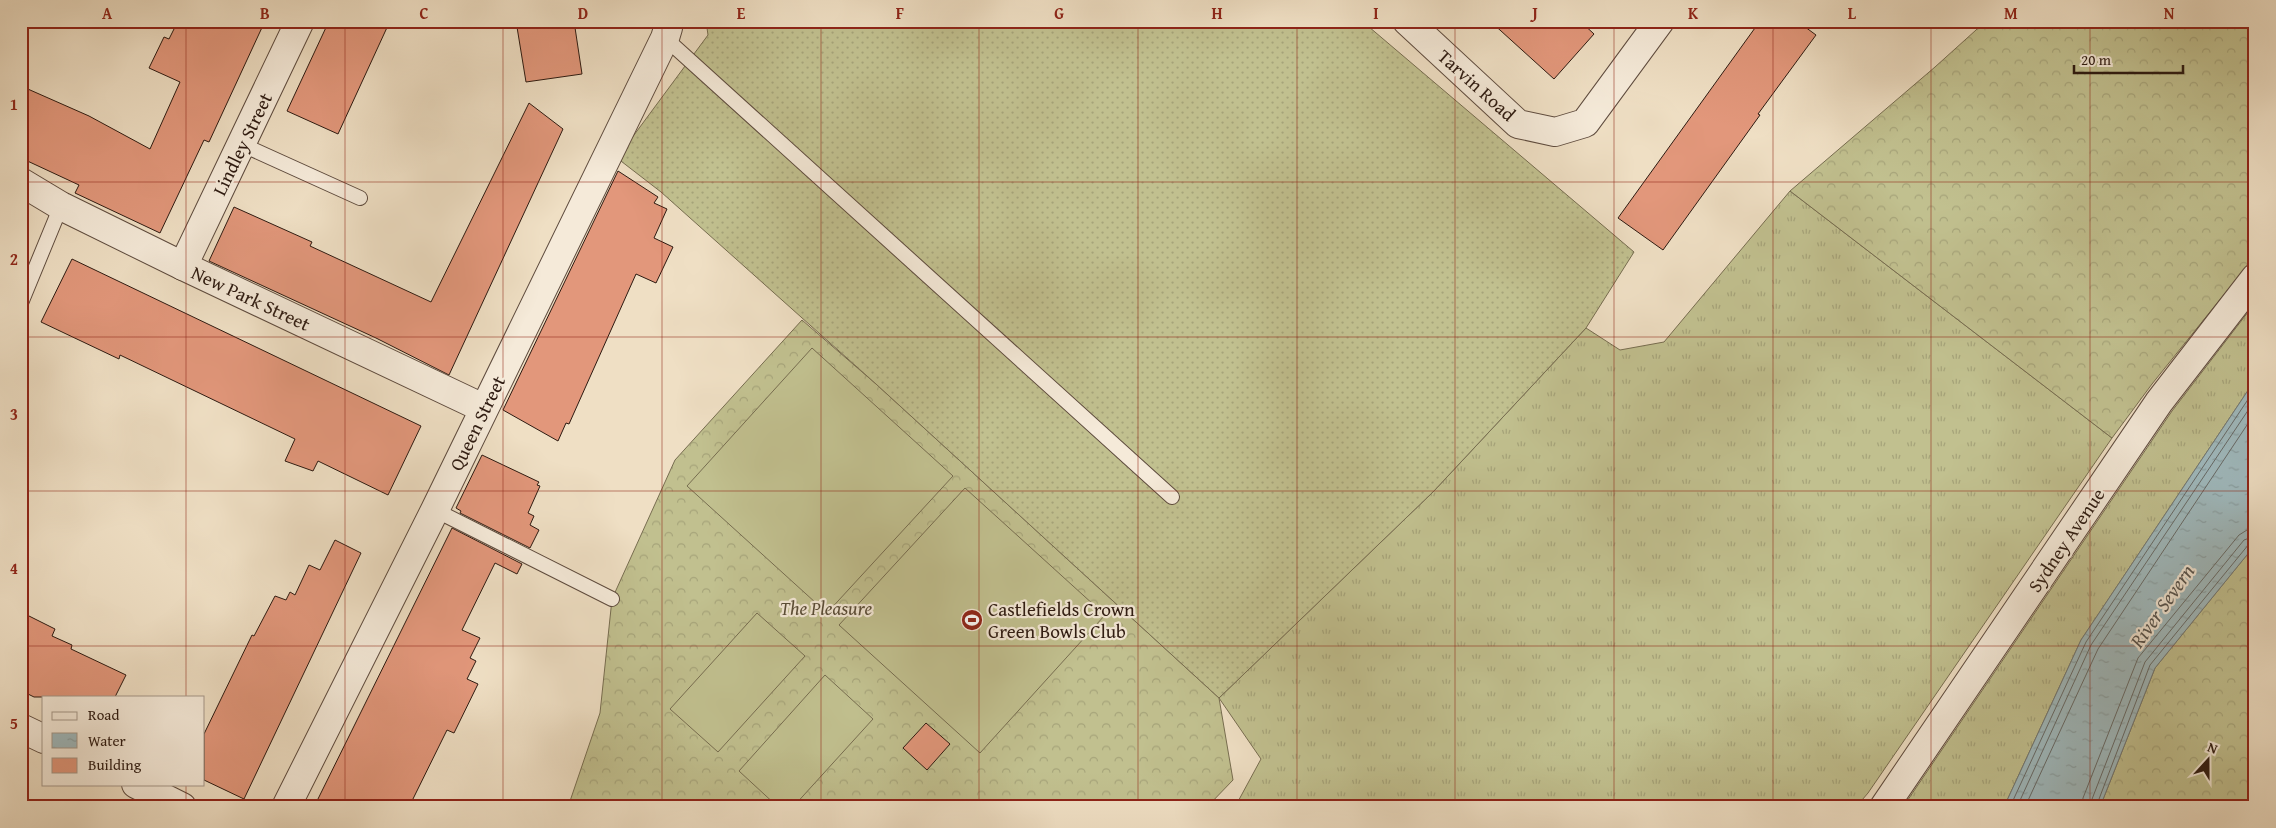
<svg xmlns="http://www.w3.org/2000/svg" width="2276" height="828" viewBox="0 0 2276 828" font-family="'Gentium Book Plus',serif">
<defs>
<pattern id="grass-tufts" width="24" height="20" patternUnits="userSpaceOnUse" patternTransform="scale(1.25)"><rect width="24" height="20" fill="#c1c08f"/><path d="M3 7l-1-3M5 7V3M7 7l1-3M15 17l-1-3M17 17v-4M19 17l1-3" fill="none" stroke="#a6a47a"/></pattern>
<pattern id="forest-crowns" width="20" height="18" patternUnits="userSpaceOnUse" patternTransform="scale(1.25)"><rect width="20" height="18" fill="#c1c08f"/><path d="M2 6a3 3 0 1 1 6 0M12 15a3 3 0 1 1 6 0" fill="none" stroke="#a6a47a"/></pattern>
<pattern id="garden-dots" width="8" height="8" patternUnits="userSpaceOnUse" patternTransform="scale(1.25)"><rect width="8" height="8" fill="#c1c08f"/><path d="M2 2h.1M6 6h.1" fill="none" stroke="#a6a47a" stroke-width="1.8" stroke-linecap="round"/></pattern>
<pattern id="water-ripples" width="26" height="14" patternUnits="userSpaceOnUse" patternTransform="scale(1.25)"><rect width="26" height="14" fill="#9fbabf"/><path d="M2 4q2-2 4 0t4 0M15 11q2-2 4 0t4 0" fill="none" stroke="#899fa3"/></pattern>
</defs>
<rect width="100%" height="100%" fill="#efdfc4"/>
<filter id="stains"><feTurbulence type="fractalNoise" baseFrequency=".004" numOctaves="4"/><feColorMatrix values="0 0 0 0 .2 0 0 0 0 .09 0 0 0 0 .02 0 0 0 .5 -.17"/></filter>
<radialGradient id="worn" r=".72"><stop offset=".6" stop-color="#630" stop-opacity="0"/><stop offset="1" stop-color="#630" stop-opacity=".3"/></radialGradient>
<g fill="url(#grass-tufts)" stroke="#776d50">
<path d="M 1790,191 L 2112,438 L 1868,793 L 1856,807 L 1235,807 L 1261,759 L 1219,698 L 1433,492 L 1586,328 L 1620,350 L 1664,342 Z"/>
<path d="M 2255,303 L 2255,380 L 2081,640 L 2004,807 L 1903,807 L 2172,411 Z"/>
</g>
<g fill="url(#forest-crowns)" stroke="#776d50">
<path d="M 1986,21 L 2255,21 L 2255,256 L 2152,384 L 2112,438 L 1790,191 L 1935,67 Z"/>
<path d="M 802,320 L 876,384 L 1219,698 L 1233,780 L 1207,807 L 568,807 L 600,713 L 612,599 L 675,460 Z"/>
<path d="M 2255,545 L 2255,807 L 2100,807 L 2155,668 Z"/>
</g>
<path fill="url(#garden-dots)" stroke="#776d50" d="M 706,21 L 1362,21 L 1634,252 L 1586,328 L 1433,492 L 1219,698 L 876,384 L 661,192 L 617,158 L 708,35 Z"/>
<g fill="#c1c08f" stroke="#776d50">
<path d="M 812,348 L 953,476 L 827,613 L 687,486 Z"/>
<path d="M 965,488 L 1105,615 L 980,753 L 839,625 Z"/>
<path d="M 757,613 L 805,656 L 718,752 L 670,709 Z"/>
<path d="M 825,675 L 873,719 L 793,807 L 778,807 L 739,771 Z"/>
</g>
<path fill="url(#water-ripples)" stroke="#717a79" d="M 2255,380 L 2255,545 L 2155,668 L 2100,807 L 2004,807 L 2081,640 Z"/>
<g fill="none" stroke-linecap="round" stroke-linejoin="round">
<g stroke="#666a68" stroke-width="1">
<path d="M 2010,807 L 2086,642 L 2255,389"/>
<path d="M 2017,807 L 2091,645 L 2255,400"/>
<path d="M 2025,807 L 2098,649 L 2255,413"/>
<path d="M 2082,807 L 2083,798 L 2138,658 L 2239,535 L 2247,530 L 2255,528"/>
<path d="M 2089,807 L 2145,662 L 2244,540 L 2255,536"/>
<path d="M 2096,807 L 2150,665 L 2249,544 L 2255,542"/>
</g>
</g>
<g fill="#e2977b" stroke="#2d1a11">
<path d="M 178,21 L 265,21 L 209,142 L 204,140 L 160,233 L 75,193 L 79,185 L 21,158 L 21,86 L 89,116 L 150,149 L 180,82 L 149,68 L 164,37 L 169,39 Z"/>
<path d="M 329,21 L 390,21 L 338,134 L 287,111 Z"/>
<path d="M 516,21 L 574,21 L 582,74 L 526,82 Z"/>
<path d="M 1490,21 L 1580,21 L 1594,34 L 1554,79 Z"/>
<path d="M 1760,21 L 1797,21 L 1816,35 L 1758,114 L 1760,115 L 1663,250 L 1618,218 Z"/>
<path d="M 529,103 L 563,129 L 449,375 L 376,338 L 209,261 L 234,207 L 312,242 L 310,246 L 431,302 Z"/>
<path d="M 618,171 L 658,197 L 654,203 L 667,209 L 654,238 L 673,247 L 656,283 L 636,274 L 569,424 L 566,423 L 558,441 L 503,410 Z"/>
<path d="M 72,259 L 421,426 L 388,495 L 318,461 L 313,471 L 285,461 L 295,439 L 120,355 L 119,359 L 41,322 Z"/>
<path d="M 482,455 L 539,482 L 537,485 L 540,486 L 528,513 L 534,516 L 530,525 L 539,530 L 530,548 L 460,513 L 461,511 L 456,508 Z"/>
<path d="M 452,528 L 522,564 L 517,574 L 495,563 L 462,630 L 480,638 L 470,658 L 476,661 L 467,679 L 478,684 L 454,733 L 447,730 L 409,807 L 314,807 Z"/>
<path d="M 335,540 L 361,553 L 244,799 L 204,780 L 204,734 L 252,635 L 254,636 L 275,596 L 286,600 L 290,592 L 295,595 L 309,565 L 320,570 Z"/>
<path d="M 21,612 L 55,629 L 52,636 L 72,645 L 71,649 L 126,675 L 115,697 L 34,697 L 26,693 L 21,704 Z"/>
<path d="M 926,723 L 950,744 L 927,770 L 903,748 Z"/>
</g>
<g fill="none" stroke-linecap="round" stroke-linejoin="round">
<g stroke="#5e4b3e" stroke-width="16">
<g id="lane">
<path d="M 467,21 L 468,21"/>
<path d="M 665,38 L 1172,497"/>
<path d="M 243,145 L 360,198"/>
<path d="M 21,303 L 61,206"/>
<path d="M 435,510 L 612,599"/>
</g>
</g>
<g stroke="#5e4b3e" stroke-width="30">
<g id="street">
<path d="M 1407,21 L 1518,124 L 1555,132 L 1585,123 L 1660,21"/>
<path d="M 21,182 L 61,206 L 183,266 L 483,408"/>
<path d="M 183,266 L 300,21"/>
<path d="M 21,728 L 44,739"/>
<path d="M 136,784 L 182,807"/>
<path d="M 286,807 L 435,510 L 665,38 L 668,28 L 666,21"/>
<path d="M 1884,807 L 2159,402 L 2255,278"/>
</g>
</g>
<use href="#lane" stroke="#f5ead9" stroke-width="14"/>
<use href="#street" stroke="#f5ead9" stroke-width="28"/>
</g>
<path fill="none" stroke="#8f2418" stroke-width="1" stroke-opacity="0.55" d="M 186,21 L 186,697M 345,21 L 345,807M 503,21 L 503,807M 662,21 L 662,807M 821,21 L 821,807M 979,21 L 979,807M 1138,21 L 1138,807M 1297,21 L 1297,807M 1455,21 L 1455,807M 1614,21 L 1614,807M 1773,21 L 1773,807M 1931,21 L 1931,807M 2090,21 L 2090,807M 21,182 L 2255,182M 21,337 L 2255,337M 21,491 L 2255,491M 21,646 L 2255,646M 186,784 L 186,807"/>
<defs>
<g id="stadium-disc" transform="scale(1.125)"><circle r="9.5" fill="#8f2418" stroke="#f5ead9"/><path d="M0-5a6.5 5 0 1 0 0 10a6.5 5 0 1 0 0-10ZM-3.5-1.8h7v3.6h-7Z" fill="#fff"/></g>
</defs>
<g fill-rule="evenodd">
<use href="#stadium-disc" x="972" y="620"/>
</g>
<g text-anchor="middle" stroke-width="4.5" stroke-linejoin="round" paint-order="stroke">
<g font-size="19" fill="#2d1a11" stroke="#f5ead9">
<text transform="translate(1477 85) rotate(42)" y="7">Tarvin Road</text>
<text transform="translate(242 144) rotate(-64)" y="7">Lindley Street</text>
<text transform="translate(251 298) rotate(25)" y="7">New Park Street</text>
<text transform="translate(477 423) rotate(-64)" y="7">Queen Street</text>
<text transform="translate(2066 540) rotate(-56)" y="7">Sydney Avenue</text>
</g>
<g font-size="19" font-style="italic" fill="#594c37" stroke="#f5ead9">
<text x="826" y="615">The Pleasure</text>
</g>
<g font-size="19" fill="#2d1a11" stroke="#f5ead9" text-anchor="start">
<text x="988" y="616">Castlefields Crown<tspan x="988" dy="22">Green Bowls Club</tspan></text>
</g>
<g font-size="20" font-style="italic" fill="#55524e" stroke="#f5ead9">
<text transform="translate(2162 606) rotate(-55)" y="7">River Severn</text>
</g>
</g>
<rect width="2276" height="828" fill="none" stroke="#efdfc4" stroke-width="55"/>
<rect x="42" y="696" width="162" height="90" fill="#f5ead9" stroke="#a59789"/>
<rect x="52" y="712" width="25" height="8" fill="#f5ead9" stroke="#a59789"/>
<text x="88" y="720" font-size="15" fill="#2d1a11">Road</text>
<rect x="52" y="733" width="25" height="15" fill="url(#water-ripples)" stroke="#a59789"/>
<text x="88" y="746" font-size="15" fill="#2d1a11">Water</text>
<rect x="52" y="758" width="25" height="15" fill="#e2977b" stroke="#a59789"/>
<text x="88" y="770" font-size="15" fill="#2d1a11">Building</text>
<g transform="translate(2208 760) rotate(21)" stroke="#f5ead9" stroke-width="4" paint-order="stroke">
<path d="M0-4L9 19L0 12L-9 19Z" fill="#2d1a11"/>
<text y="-8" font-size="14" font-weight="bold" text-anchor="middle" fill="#2d1a11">N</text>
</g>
<path d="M2074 65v8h109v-8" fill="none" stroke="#2d1a11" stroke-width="2.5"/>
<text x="2081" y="65" font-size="15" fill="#2d1a11" stroke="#f5ead9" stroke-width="4" paint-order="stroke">20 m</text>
<rect x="28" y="28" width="2220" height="772" fill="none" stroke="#8f2418" stroke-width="2"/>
<g font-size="16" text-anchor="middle" font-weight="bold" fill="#8f2418">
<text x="107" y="19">A</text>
<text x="265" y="19">B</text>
<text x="424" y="19">C</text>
<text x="583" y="19">D</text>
<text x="741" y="19">E</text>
<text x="900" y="19">F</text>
<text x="1059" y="19">G</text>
<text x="1217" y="19">H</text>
<text x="1376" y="19">I</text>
<text x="1535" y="19">J</text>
<text x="1693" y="19">K</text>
<text x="1852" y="19">L</text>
<text x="2011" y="19">M</text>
<text x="2169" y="19">N</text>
<text x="14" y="110">1</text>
<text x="14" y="265">2</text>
<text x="14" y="420">3</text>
<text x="14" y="574">4</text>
<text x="14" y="729">5</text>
</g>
<rect width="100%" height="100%" filter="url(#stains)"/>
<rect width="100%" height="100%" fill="url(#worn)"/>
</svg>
